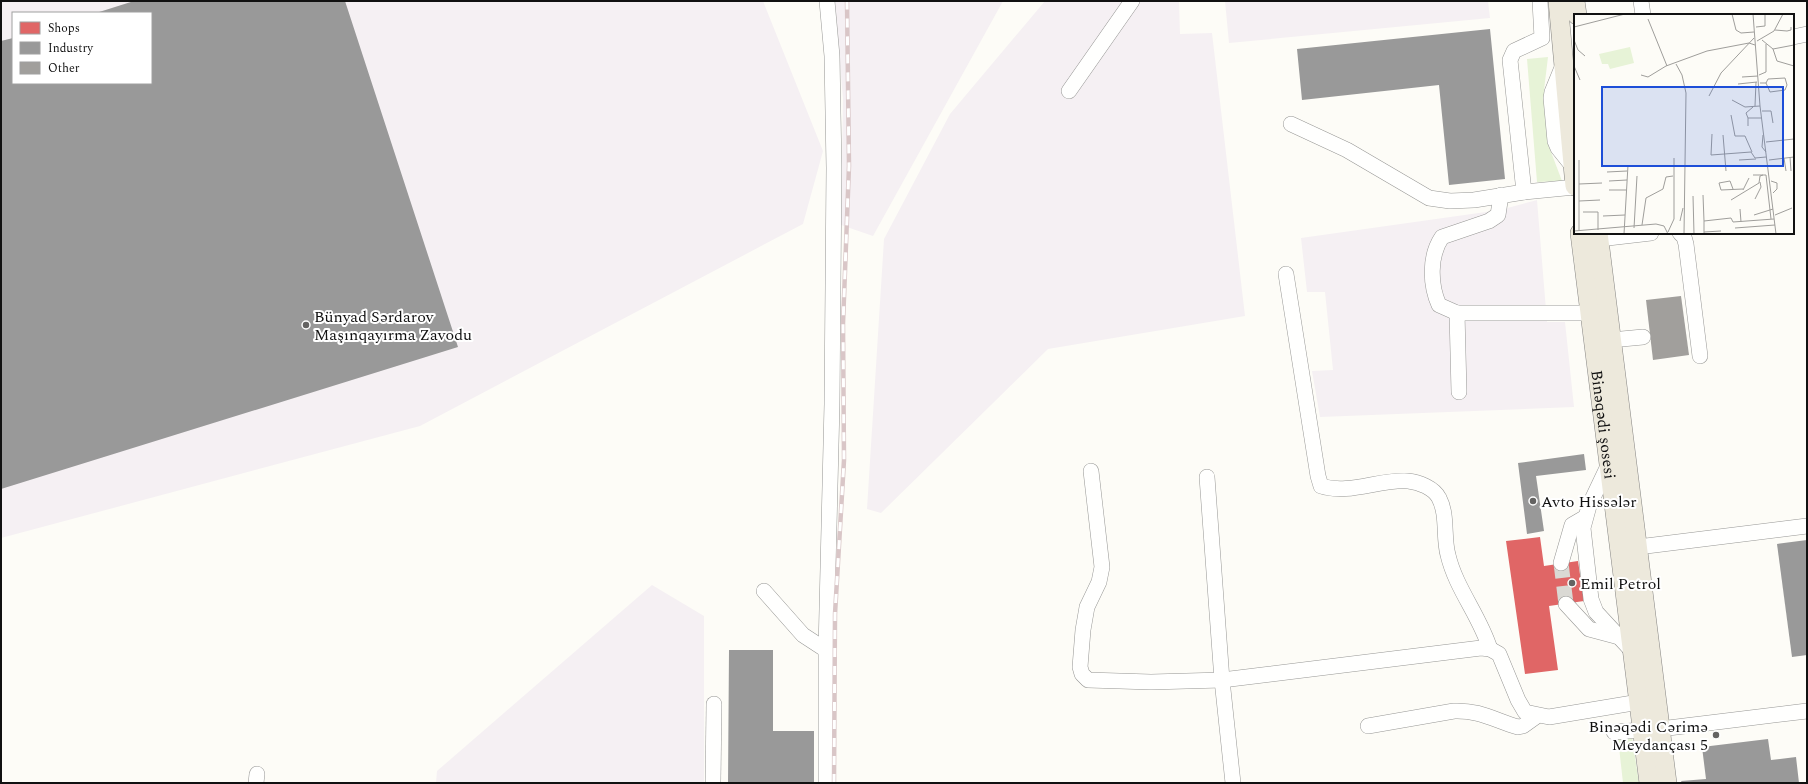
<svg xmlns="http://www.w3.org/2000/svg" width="1808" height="784" viewBox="0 0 1808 784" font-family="Spectral,serif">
<rect width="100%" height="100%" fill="#fdfcf7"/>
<g fill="#f5f0f3" fill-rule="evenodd">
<path d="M 1,1 L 763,1 L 823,151 L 803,224 L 420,426 L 1,538 ZM 13,13 L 151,13 L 151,83 L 13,83 Z"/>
<path d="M 834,1 L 1003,1 L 873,236 L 841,225 L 843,98 Z"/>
<path d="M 1045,1 L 1179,1 L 1180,34 L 1212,33 L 1245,316 L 1048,349 L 881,513 L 867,509 L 884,239 L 950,114 Z"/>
<path d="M 1225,1 L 1488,1 L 1490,18 L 1229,43 Z"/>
<path d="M 1537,200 L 1547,322 L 1565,322 L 1574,407 L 1320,417 L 1312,371 L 1333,370 L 1325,292 L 1307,292 L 1301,238 L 1500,210 Z"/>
<path d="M 652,585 L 704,616 L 704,783 L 436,783 L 437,771 Z"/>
</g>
<g fill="#e7f3d7">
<path d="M 1548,57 L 1544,90 L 1548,144 L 1562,181 L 1537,182 L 1527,59 Z"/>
<path d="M 1632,737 L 1639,783 L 1623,783 L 1618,738 Z"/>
</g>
<path fill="#e06666" d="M 1540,537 L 1544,566 L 1578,561 L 1584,601 L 1549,606 L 1558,670 L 1525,674 L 1506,541 Z"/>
<g fill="#999">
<path d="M 134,1 L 345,1 L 458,347 L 1,489 L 1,41 L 13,38 L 13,83 L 151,83 L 151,13 L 96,13 Z"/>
<path d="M 1490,29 L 1505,179 L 1449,185 L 1439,85 L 1302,100 L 1297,49 Z"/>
<path d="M 1584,454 L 1586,470 L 1536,476 L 1544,531 L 1527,534 L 1518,463 Z"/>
<path d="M 1807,540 L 1807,655 L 1792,657 L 1777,544 Z"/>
<path d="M 729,650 L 773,650 L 773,731 L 814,731 L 814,783 L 728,783 Z"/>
<path d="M 1768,739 L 1771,760 L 1796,757 L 1799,783 L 1682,783 L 1681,781 L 1706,779 L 1702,747 Z"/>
</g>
<path fill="#a19f9c" d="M 1681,296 L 1689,355 L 1653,360 L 1646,300 Z"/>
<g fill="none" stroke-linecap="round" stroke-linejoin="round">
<path stroke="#dad9d4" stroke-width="15" stroke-dasharray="15 8" stroke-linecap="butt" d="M 1561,563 L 1566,604"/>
<g stroke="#979795" stroke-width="16">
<g id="minor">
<path d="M 1641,1 L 1643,15"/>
<path d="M 1793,37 L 1807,34"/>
<path d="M 1563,65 L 1552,92 L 1551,98 L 1555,141 L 1558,148 L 1574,168"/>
<path d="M 1069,91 L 1132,1"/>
<path d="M 1291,124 L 1347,150 L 1429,198 L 1450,201 L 1474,200 L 1524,192 L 1575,187"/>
<path d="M 1524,192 L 1510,60 L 1514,51 L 1542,38 L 1540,1"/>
<path d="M 1680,233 L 1684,237 L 1686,244 L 1700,356"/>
<path d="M 1599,239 L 1651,233"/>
<path d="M 1286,274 L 1318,476 L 1321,486 C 1349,495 1379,479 1408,481 C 1419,482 1434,488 1439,498 C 1448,515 1443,537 1448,555 C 1456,589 1480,616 1490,649"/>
<path d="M 1457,313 L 1439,305 C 1430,285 1429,256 1442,237 L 1489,221 L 1498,215 L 1501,195"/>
<path d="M 1611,340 L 1643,337"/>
<path d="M 1459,392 L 1457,313 L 1589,313"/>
<path d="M 1608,466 L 1589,506 L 1583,528 L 1591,599 L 1596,612 L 1632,651"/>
<path d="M 1091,471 L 1102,567 L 1099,582 L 1087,607 L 1083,630 L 1080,667 L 1082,674 L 1088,680 L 1151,682 L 1222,680 L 1481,648 L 1490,649 L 1499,654 L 1518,700 L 1525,712 L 1549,717 L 1639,702"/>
<path d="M 1207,477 L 1222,680 L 1233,783"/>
<path d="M 1638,547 L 1807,526"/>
<path d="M 1561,563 L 1572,525 L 1584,518"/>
<path d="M 764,591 L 803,635 L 826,650"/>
<path d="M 1566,604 L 1589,629 L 1619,637"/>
<path d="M 1368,726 L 1454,711 C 1480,710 1494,720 1518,727 L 1523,726 L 1537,716"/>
<path d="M 1660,729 L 1807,711"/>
<path d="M 1614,732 L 1643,730"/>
<path d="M 256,783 L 257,774"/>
<path d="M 713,783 L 714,704"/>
<path d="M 826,783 L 826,650 L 832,404 L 834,168 L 832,56 L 827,1"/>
</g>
</g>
<g stroke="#858482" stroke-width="20">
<g id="major">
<path d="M 1558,1 L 1575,186"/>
<path d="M 1575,1 L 1577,15"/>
<path id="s1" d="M 1580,233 L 1649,783"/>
<path d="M 1598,233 L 1667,783"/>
</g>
</g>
<use href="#minor" stroke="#fffffe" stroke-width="15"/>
<use href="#major" stroke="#ede9dc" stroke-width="19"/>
<g stroke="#d9c6c7" stroke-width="4.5">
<path id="rail" d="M 834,783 L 835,614 L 844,460 L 843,324 L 849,166 L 847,1"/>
</g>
<use href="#rail" stroke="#fff" stroke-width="3" stroke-dasharray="9" stroke-linecap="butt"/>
</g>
<g fill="#646362" stroke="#fff" stroke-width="1.5">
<circle cx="306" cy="325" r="4"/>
<circle cx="1533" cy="501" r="4"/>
<circle cx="1572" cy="583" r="4"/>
<circle cx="1716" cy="735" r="4"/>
</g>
<g text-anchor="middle" stroke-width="4" stroke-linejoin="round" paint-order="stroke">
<g font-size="16" fill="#111" stroke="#fff" text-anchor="start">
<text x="314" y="322">Bünyad Sərdarov<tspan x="314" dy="18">Maşınqayırma Zavodu</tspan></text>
<text x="1541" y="507">Avto Hissələr</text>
<text x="1580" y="589">Emil Petrol</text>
<text x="1708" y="732" text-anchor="end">Binəqədi Cərimə<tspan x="1708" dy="18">Meydançası 5</tspan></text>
</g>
<g font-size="16" fill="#111" stroke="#fff">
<text dy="6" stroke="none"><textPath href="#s1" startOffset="193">Binəqədi şosesi</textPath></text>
</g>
</g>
<g transform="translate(1574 14)">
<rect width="220" height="220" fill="#fdfcf7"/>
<path d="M 56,33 L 60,49 L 36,55 L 34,50 L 28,50 L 25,40 Z" fill="#e7f3d7"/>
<path fill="none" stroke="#9f9e9b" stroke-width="1" d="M 158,0 L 162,16 L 167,19 L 180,18M 179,0 L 186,92 L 202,220M 74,5 L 93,52M 0,13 L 51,0M 182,13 L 191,12 L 191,0M 201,16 L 213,17 L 217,16 L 217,13M 0,26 L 4,36 L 11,42M 188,26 L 199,35 L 203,47 L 220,52M 183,27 L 200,17 L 209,0M 199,35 L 220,31M 102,50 L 108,61 L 112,79 L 110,220M 0,52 L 6,66M 67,61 L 74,63 L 92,52 L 133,37 L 175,29 L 181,31M 185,61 L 192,58 L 192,30M 168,63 L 184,62M 186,69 L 192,69 L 194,65 L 211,64 L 213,71 L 211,76 L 196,78 L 192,69M 164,70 L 183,68M 135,82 L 147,59 L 180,24M 158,86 L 171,93 L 186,92M 181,92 L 182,68M 188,97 L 197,97 L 199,109M 157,101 L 161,122 L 171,122 L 178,138M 174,104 L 172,99 L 179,93M 174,112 L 174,104 L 187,104M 138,120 L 137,141 L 177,138 L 181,144 L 192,143M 149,121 L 152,157M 189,121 L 188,133 L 192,138M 192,128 L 220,125M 216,143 L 217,157M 210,144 L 212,157M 165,146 L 182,145M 195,146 L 220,143M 33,158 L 53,157M 179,161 L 192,161 L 197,205M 35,167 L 53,166M 197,167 L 203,169 L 203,175 L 199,179M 5,170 L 28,169M 159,175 L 156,167 L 145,169 L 147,176 L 169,175M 35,176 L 52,176M 169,176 L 175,164M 129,181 L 130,207M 119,182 L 120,220M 181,185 L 187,173 L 186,168M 157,186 L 185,169 L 186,162 L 189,161M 5,187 L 26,186M 166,195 L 167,208M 9,198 L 24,198 L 24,216M 180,201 L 199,195M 201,201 L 218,194M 29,202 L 51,201M 106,207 L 109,194M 68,211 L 72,184 L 89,175 L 92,163 L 99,162M 60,214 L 63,162M 161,214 L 201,211M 0,217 L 82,210 L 90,212 L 94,220M 5,217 L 5,146M 94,218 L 100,205 L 100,144M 130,218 L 147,217M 50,220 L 54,151M 130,220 L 130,207 L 157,204 L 159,208 L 200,205"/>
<path fill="#1d4ed8" fill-opacity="0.15" stroke="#1d4ed8" stroke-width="2" d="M 28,73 L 209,73 L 209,152 L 28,152 Z"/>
<rect width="220" height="220" fill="none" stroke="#111" stroke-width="2"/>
</g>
<rect width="1808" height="784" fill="none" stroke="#111111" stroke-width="4"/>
<rect x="12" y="12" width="140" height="72" fill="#ffffff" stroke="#a0a0a0"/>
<rect x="20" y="22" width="20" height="12" fill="#e06666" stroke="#a0a0a0"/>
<text x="48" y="32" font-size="12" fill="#111111">Shops</text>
<rect x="20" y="42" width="20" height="12" fill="#999999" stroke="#a0a0a0"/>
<text x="48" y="52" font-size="12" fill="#111111">Industry</text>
<rect x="20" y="62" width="20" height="12" fill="#a19f9c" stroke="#a0a0a0"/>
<text x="48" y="72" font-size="12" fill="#111111">Other</text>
</svg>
